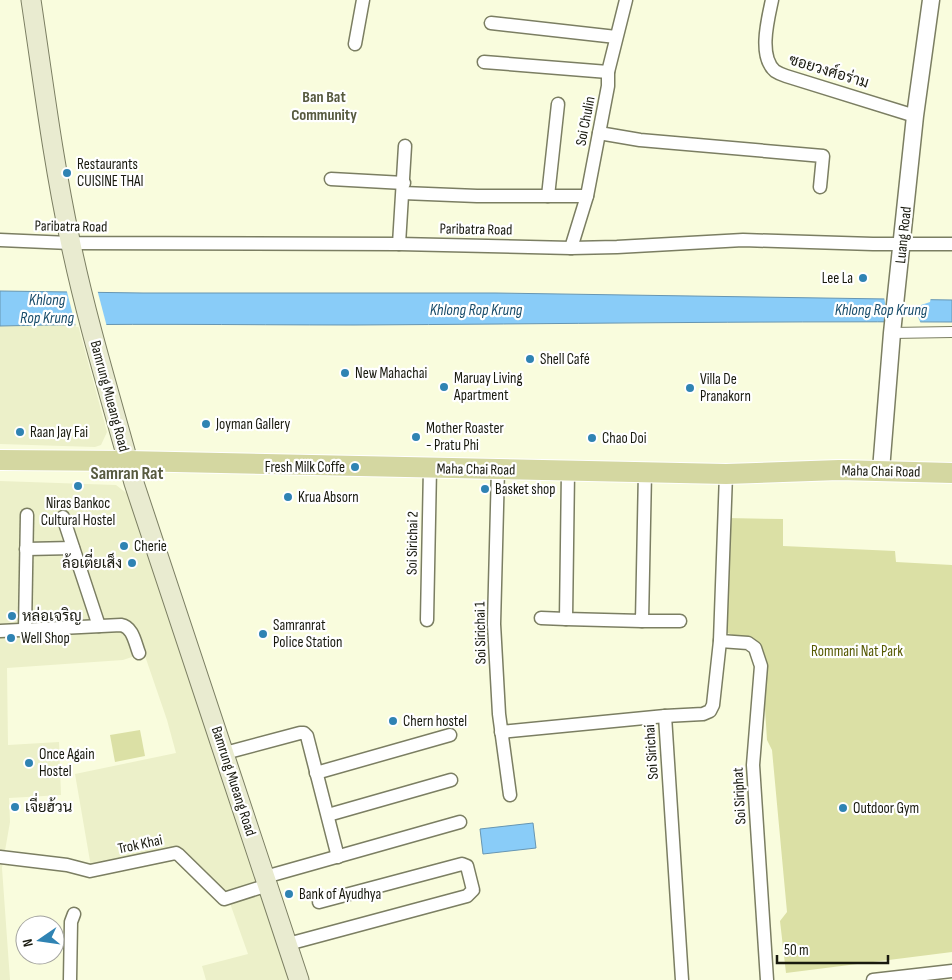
<svg xmlns="http://www.w3.org/2000/svg" width="952" height="980" viewBox="0 0 952 980" font-family="'Sofia Sans Condensed',Sarabun,sans-serif">
<rect width="100%" height="100%" fill="#f9fcdd"/>
<g fill="#ecf0c9">
<path d="M 78,325 L 107,432 L 101,445 L 95,447 L 0,444 L 0,326 Z"/>
<path d="M 0,481 L 116,485 L 129,495 L 295,980 L 206,980 L 202,966 L 248,954 L 226,892 L 182,849 L 91,867 L 75,774 L 176,753 L 167,720 L 144,653 L 123,660 L 7,668 L 8,745 L 59,742 L 61,795 L 9,798 L 10,822 L 2,868 L 10,980 L 0,980 Z"/>
</g>
<g fill="#dbe0a5">
<path d="M 726,518 L 783,519 L 783,546 L 895,551 L 896,562 L 952,565 L 952,952 L 786,973 L 780,921 L 787,912 L 772,750 L 767,740 L 761,647 L 723,631 Z"/>
<path d="M 140,730 L 145,756 L 115,762 L 110,735 Z"/>
</g>
<g fill="#89ccf8" stroke="#6796b2">
<path d="M 0,291 L 143,293 L 495,293 L 952,300 L 952,322 C 753,321 553,324 354,325 C 236,325 118,323 0,326 Z"/>
<path d="M 533,823 L 536,848 L 483,854 L 480,829 Z"/>
</g>
<g fill="#f9fcdd">
<path d="M 66,288 L 97,289 L 107,327 L 76,327 Z"/>
<path d="M 884,297 L 931,297 L 930,302 L 921,305 L 918,317 L 921,324 L 884,324 L 887,313 Z"/>
</g>
<g fill="none" stroke-linecap="round" stroke-linejoin="round">
<g stroke="#7b7e62" stroke-width="12">
<path id="pedestrian" d="M 892,333 L 952,332"/>
</g>
<g stroke="#7b7e62" stroke-width="15">
<g id="minor">
<path d="M 772,0 C 768,19 758,56 775,71 C 778,73 783,75 786,76 L 915,116"/>
<path d="M 491,23 L 616,37"/>
<path d="M 355,44 L 363,0"/>
<path d="M 484,62 L 608,72"/>
<path d="M 599,133 L 640,140 L 823,156 L 820,187"/>
<path d="M 331,179 L 404,183"/>
<path d="M 403,193 L 477,196 L 587,196"/>
<path d="M 548,196 L 558,104"/>
<path d="M 0,240 L 70,243 L 399,244 L 571,248 L 617,247 L 743,240 L 873,244 L 952,244"/>
<path d="M 399,244 L 405,146"/>
<path d="M 571,248 L 587,196 L 608,86 L 608,72 L 626,0"/>
<path d="M 498,469 L 494,624 L 499,714 L 510,795"/>
<path d="M 568,471 L 566,619 L 642,621 L 645,472"/>
<path d="M 63,517 L 99,626"/>
<path d="M 26,549 L 73,548"/>
<path d="M 541,618 L 566,619"/>
<path d="M 427,620 L 430,468"/>
<path d="M 642,621 L 680,621"/>
<path d="M 25,630 L 27,515"/>
<path d="M 0,631 L 121,625 C 133,627 135,643 139,653"/>
<path d="M 720,641 L 748,643 L 755,648 L 761,666 L 753,765 L 767,980"/>
<path d="M 665,716 L 682,980"/>
<path d="M 501,732 L 665,716 L 703,714 L 710,711 L 713,705 L 720,641 L 726,474"/>
<path d="M 225,753 L 300,733 L 304,733 L 307,736 L 338,857"/>
<path d="M 316,773 L 450,735"/>
<path d="M 328,815 L 451,780"/>
<path d="M 0,857 L 67,865 L 90,871 L 176,853 L 179,855 L 224,899 L 268,885"/>
<path d="M 265,877 L 460,822"/>
<path d="M 288,944 L 467,896 L 473,890 L 467,866 L 462,864 L 319,902"/>
<path d="M 70,980 L 71,922 L 74,914"/>
<path d="M 873,980 L 952,971"/>
</g>
</g>
<g stroke="#7b7e62" stroke-width="19">
<path id="tertiary" d="M 881,470 L 892,333 L 915,116 L 931,0"/>
</g>
<g stroke="#7b7e62" stroke-width="21">
<path id="secondary" d="M 31,0 C 43,80 53,161 70,240 C 87,322 112,402 134,483 L 299,980"/>
</g>
<g stroke="#fff" stroke-width="22">
<path id="primary" d="M 0,460 L 128,461 L 726,474 L 839,470 L 952,473"/>
</g>
<use href="#pedestrian" stroke="#fff" stroke-width="10"/>
<use href="#minor" stroke="#fff" stroke-width="12"/>
<use href="#tertiary" stroke="#fff" stroke-width="16"/>
<use href="#secondary" stroke="#e9ebd0" stroke-width="19"/>
<use href="#primary" stroke="#d4d7a1" stroke-width="20"/>
</g>
<g fill="#2f83b3" stroke="#fff" stroke-width="2">
<circle cx="67" cy="173" r="5"/>
<circle cx="863" cy="278" r="5"/>
<circle cx="530" cy="359" r="5"/>
<circle cx="345" cy="373" r="5"/>
<circle cx="444" cy="387" r="5"/>
<circle cx="690" cy="388" r="5"/>
<circle cx="206" cy="424" r="5"/>
<circle cx="20" cy="432" r="5"/>
<circle cx="416" cy="437" r="5"/>
<circle cx="592" cy="438" r="5"/>
<circle cx="355" cy="467" r="5"/>
<circle cx="78" cy="486" r="5"/>
<circle cx="485" cy="489" r="5"/>
<circle cx="288" cy="497" r="5"/>
<circle cx="124" cy="546" r="5"/>
<circle cx="132" cy="563" r="5"/>
<circle cx="12" cy="616" r="5"/>
<circle cx="263" cy="634" r="5"/>
<circle cx="11" cy="638" r="5"/>
<circle cx="393" cy="721" r="5"/>
<circle cx="29" cy="763" r="5"/>
<circle cx="15" cy="807" r="5"/>
<circle cx="843" cy="808" r="5"/>
<circle cx="289" cy="894" r="5"/>
</g>
<g text-anchor="middle" stroke-width="4.5" stroke-linejoin="round" paint-order="stroke">
<g font-size="15" fill="#18190e" stroke="#fff">
<text transform="translate(829 71) rotate(17)" y="5">ซอยวงศ์อร่าม</text>
<text transform="translate(585 121) rotate(-79)" y="5">Soi Chulin</text>
<text transform="translate(71 226) rotate(1)" y="5">Paribatra Road</text>
<text transform="translate(476 229) rotate(1)" y="5">Paribatra Road</text>
<text transform="translate(903 235) rotate(-84)" y="5">Luang Road</text>
<text transform="translate(110 396) rotate(75)" y="5">Bamrung Mueang Road</text>
<text transform="translate(476 469) rotate(1)" y="5">Maha Chai Road</text>
<text transform="translate(881 471) rotate(1)" y="5">Maha Chai Road</text>
<text transform="translate(412 543) rotate(-89)" y="5">Soi Sirichai 2</text>
<text transform="translate(480 633) rotate(-91)" y="5">Soi Sirichai 1</text>
<text transform="translate(651 752) rotate(-94)" y="5">Soi Sirichai</text>
<text transform="translate(234 781) rotate(72)" y="5">Bamrung Mueang Road</text>
<text transform="translate(739 796) rotate(-93)" y="5">Soi Siriphat</text>
<text transform="translate(140 844) rotate(-12)" y="5">Trok Khai</text>
</g>
<g font-size="15" fill="#18190e" stroke="#fff" text-anchor="start">
<text x="77" y="169">Restaurants<tspan x="77" dy="17">CUISINE THAI</tspan></text>
<text x="853" y="283" text-anchor="end">Lee La</text>
<text x="540" y="364">Shell Café</text>
<text x="355" y="378">New Mahachai</text>
<text x="454" y="383">Maruay Living<tspan x="454" dy="17">Apartment</tspan></text>
<text x="700" y="384">Villa De<tspan x="700" dy="17">Pranakorn</tspan></text>
<text x="216" y="429">Joyman Gallery</text>
<text x="426" y="433">Mother Roaster<tspan x="426" dy="17">- Pratu Phi</tspan></text>
<text x="30" y="437">Raan Jay Fai</text>
<text x="602" y="443">Chao Doi</text>
<text x="345" y="472" text-anchor="end">Fresh Milk Coffe</text>
<text x="495" y="494">Basket shop</text>
<text x="298" y="502">Krua Absorn</text>
<text x="78" y="508" text-anchor="middle">Niras Bankoc<tspan x="78" dy="17">Cultural Hostel</tspan></text>
<text x="134" y="551">Cherie</text>
<text x="122" y="568" text-anchor="end">ล้อเตี่ยเส็ง</text>
<text x="22" y="621">หล่อเจริญ</text>
<text x="273" y="630">Samranrat<tspan x="273" dy="17">Police Station</tspan></text>
<text x="21" y="643">Well Shop</text>
<text x="403" y="726">Chern hostel</text>
<text x="39" y="759">Once Again<tspan x="39" dy="17">Hostel</tspan></text>
<text x="25" y="812">เจี่ยฮ้วน</text>
<text x="853" y="813">Outdoor Gym</text>
<text x="299" y="899">Bank of Ayudhya</text>
</g>
<g font-size="15" fill="#565902" stroke="#fff">
<text x="857" y="656">Rommani Nat Park</text>
</g>
<g font-size="16" font-weight="bold" fill="#575a3f" stroke="#fff">
<text x="324" y="102">Ban Bat<tspan x="324" dy="18">Community</tspan></text>
</g>
<g font-size="16" font-style="italic" fill="#184c6a" stroke="#fff">
<text x="47" y="305">Khlong<tspan x="47" dy="18">Rop Krung</tspan></text>
<text x="476" y="315">Khlong Rop Krung</text>
<text x="881" y="315">Khlong Rop Krung</text>
</g>
<g font-size="18" font-weight="bold" fill="#575a3f" stroke="#fff">
<text x="127" y="479">Samran Rat</text>
</g>
</g>
<g transform="translate(40 940) rotate(257)"><circle r="24" fill="#ffffff" stroke="#a3a39f"/>
<path d="M0-4L9 19L0 12L-9 19Z" fill="#2f83b3"/>
<text y="-8" font-size="14" font-weight="bold" text-anchor="middle" fill="#18190e">N</text>
</g>
<path d="M777 955v8h111v-8" fill="none" stroke="#18190e" stroke-width="2.5"/>
<text x="784" y="955" font-size="15" fill="#18190e" stroke="#ffffff" stroke-width="4" paint-order="stroke">50 m</text>
</svg>
